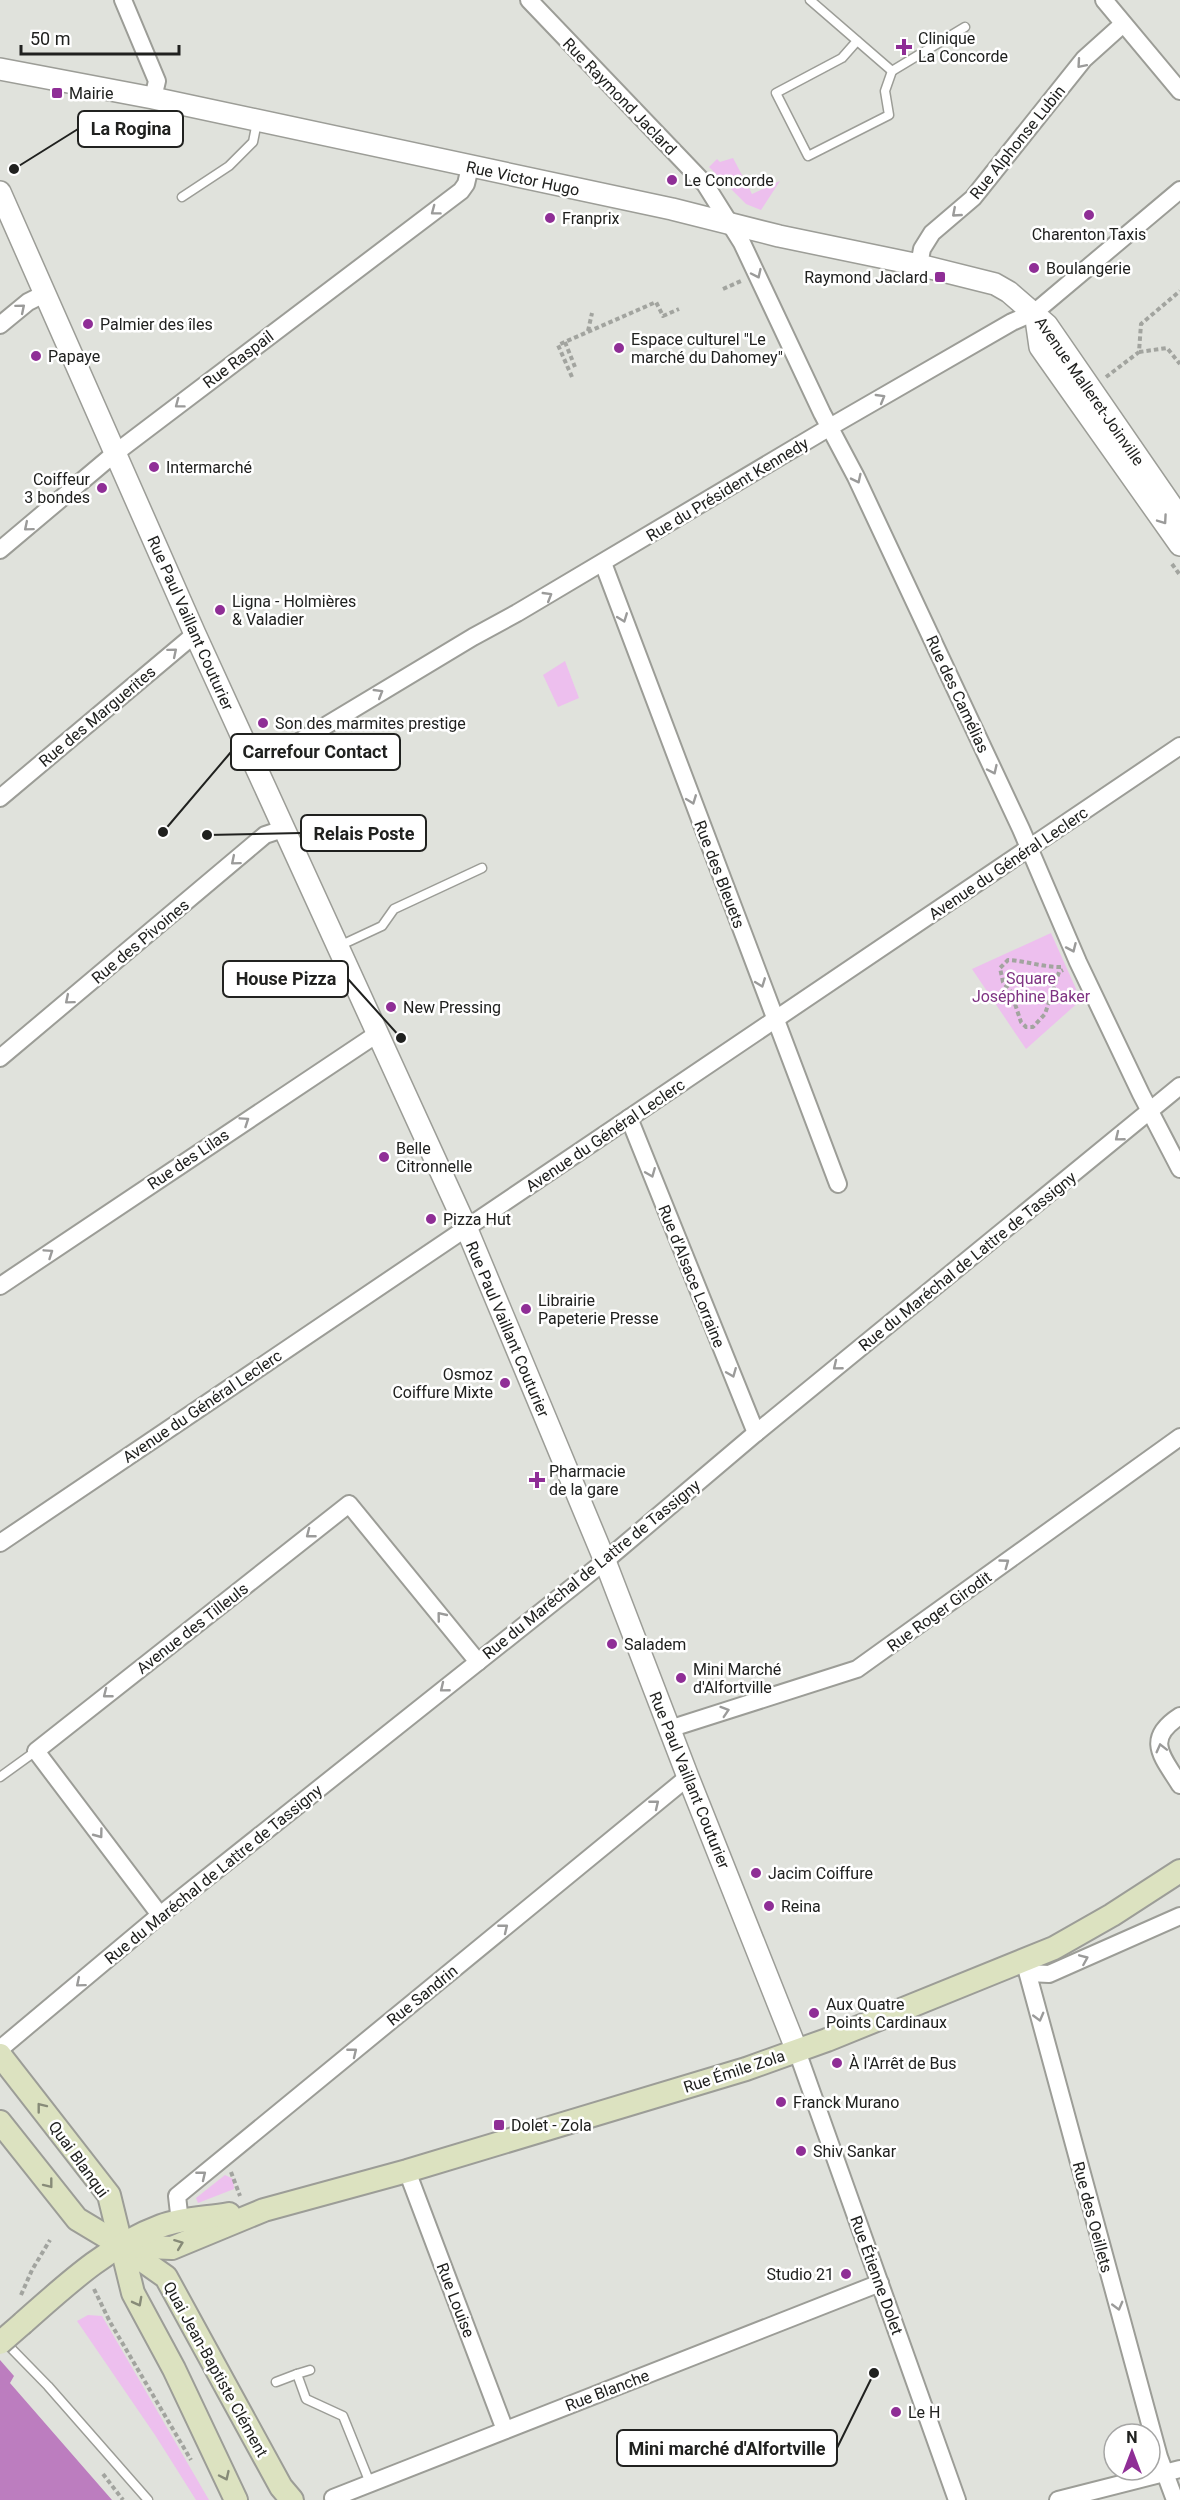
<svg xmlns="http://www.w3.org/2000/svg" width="1180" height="2500" viewBox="0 0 1180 2500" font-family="Roboto,sans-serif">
<rect width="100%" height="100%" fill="#e0e2dc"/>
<g fill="#edbfee">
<path d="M 733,158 L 752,194 L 780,181 L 761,210 L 746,204 L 709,167 L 717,159 L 720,162 Z"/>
<path d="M 565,661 L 579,698 L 558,707 L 543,675 Z"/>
<path d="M 1051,933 L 1081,1000 L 1026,1049 L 972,969 Z"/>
<path d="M 225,2175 L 233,2179 L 234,2189 L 198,2203 L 196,2198 Z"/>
<path d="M 88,2315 L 102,2316 L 209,2500 L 196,2500 L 155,2435 L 77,2321 Z"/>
</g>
<path fill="#bc7dbf" d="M 0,2360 L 14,2376 L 10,2383 L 112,2500 L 0,2500 Z"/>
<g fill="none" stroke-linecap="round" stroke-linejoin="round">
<g stroke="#9c9d97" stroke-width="11">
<g id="service">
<path d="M 810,0 L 892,71 L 965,27"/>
<path d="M 857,41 L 842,58 L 776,93 L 808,156 L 889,115 L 885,91 L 892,71"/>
<path d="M 182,197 L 229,166 L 253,142 L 257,122"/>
<path d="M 337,947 L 382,926 L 394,909 L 482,868"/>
<path d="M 0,1777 L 36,1751"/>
<path d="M 4,2341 L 48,2386 L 148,2500"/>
<path d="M 310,2370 L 297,2374 L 306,2399 L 343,2416 L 370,2483"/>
<path d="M 276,2382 L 297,2374"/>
</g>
</g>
<g stroke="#9c9d97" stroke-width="20">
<g id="minor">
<path d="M 123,0 L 157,81 L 153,98"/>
<path d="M 529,0 L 705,184 L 742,243 L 822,413 L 856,477 L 1021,829 L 1078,962 L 1141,1094 L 1180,1169"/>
<path d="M 1104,0 L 1180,91"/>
<path d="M 919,265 L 922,249 L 932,233 L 973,198 L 1084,59 L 1123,24"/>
<path d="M 0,325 L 28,302 L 44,294"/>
<path d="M 0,550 L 114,454 L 461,191 L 466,184 L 470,167"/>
<path d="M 603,563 L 838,1184"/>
<path d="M 257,767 L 473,637 L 517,613 L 830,427 L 1012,322 L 1035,312 L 1180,190"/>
<path d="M 0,798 L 195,634"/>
<path d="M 0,1058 L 265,835 L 283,829"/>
<path d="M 629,1118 L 756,1433"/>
<path d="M 0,1286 L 377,1034"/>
<path d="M 0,1543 L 1180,746"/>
<path d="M 1180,1716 C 1144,1739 1162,1756 1180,1785"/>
<path d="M 669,1729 L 857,1669 L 1180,1437"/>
<path d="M 160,1915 L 36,1751 L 349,1504 L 478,1662"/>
<path d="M 1024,1960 L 1159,2457 L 1175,2500"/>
<path d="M 1028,1973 L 1049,1974 L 1180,1916"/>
<path d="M 0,2049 L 160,1915 L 605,1561 L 756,1433 L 1180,1086"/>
<path d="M 797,2051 L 957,2500"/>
<path d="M 407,2171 L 505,2430"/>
<path d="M 180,2222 L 177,2196 L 688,1777"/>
<path d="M 333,2498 L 880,2283"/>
<path d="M 1058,2500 L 1180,2469"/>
</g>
</g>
<g stroke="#9c9d97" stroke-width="24">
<g id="tertiary">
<path d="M 0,69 L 153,98 L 672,209 L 779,236 L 919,265 L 995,284 L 1009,292 L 1047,325 L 1180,518"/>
<path d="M 0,192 L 195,634 L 466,1227 L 605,1561 L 688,1777 L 797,2051"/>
<path d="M 1035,312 L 1040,347 L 1180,545"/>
</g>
</g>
<g stroke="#9c9d97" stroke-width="26">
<g id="secondary">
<path d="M 0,2055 L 109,2195 L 133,2293 L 174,2369 L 236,2500"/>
<path d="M 0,2122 L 77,2219 L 122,2246 L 166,2277 L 281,2487 L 292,2500"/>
<path d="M 122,2246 L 172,2248 L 264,2210 L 407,2171 L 746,2069 L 827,2040 L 1054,1948 L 1112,1915 L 1180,1871"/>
<path d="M 23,2323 C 65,2286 107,2246 161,2226 C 182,2218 207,2218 229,2214"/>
</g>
</g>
<g stroke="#a2a49f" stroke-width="4" stroke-dasharray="4.5 3" stroke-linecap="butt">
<path d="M 723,289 L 741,281"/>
<path d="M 588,331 L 592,313"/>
<path d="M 565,342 L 575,367"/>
<path d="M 1139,352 L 1167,348 L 1180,364"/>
<path d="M 572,377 L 558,345 L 656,302 L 663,316 L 679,309"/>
<path d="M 1106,377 L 1139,352 L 1141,324 L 1180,291"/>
<path d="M 1172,564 L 1180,575"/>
<path d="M 1061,967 C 1042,967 1026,961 1008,960 L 1000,968 L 1003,982 L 1011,992 L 1021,1022 L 1026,1027 L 1033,1027 L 1045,1014 L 1059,972 L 1063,970"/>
<path d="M 231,2172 L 240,2196"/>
<path d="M 94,2289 L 110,2322 L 191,2460"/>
<path d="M 21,2295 L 32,2270 L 50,2240"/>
<path d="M 103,2474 L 123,2500"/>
</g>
<use href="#service" stroke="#fff" stroke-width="8"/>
<use href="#minor" stroke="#fff" stroke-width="16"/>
<use href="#tertiary" stroke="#fff" stroke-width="21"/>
<use href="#secondary" stroke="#dce2c0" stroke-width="22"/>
<g stroke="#9c9d97" stroke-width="26" stroke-linecap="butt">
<path id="secondary-bridge" d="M 0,2343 L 23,2323"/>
</g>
<use href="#secondary-bridge" stroke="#dce2c0" stroke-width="22"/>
</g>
<defs><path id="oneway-chevron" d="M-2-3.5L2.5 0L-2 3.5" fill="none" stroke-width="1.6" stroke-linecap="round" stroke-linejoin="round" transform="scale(1.5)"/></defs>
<g stroke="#9b9b9a">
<use href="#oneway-chevron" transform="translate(1081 64) rotate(131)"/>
<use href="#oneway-chevron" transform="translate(435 211) rotate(143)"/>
<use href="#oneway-chevron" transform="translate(956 213) rotate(139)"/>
<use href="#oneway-chevron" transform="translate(757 274) rotate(65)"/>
<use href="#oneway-chevron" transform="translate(21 308) rotate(-40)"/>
<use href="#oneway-chevron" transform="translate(881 398) rotate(-30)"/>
<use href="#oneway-chevron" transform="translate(179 404) rotate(143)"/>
<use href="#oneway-chevron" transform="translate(857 479) rotate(64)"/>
<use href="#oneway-chevron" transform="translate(1163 520) rotate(55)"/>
<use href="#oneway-chevron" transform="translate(28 527) rotate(140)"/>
<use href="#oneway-chevron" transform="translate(548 596) rotate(-31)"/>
<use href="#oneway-chevron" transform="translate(623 618) rotate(69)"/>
<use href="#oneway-chevron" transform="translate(173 652) rotate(-40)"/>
<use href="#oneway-chevron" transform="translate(379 693) rotate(-31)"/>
<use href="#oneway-chevron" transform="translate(993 770) rotate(65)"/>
<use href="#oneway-chevron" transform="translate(692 800) rotate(69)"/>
<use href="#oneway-chevron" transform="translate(235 861) rotate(140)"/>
<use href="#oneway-chevron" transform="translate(1072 948) rotate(66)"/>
<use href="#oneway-chevron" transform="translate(761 983) rotate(69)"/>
<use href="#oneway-chevron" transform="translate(69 1000) rotate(140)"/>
<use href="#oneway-chevron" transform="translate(245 1121) rotate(-34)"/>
<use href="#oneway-chevron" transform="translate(1119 1137) rotate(141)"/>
<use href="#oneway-chevron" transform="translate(651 1173) rotate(68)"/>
<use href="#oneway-chevron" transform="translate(49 1253) rotate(-34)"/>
<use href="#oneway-chevron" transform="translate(837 1366) rotate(141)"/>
<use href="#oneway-chevron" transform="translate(732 1373) rotate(68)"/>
<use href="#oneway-chevron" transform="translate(310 1534) rotate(142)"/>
<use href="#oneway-chevron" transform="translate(1005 1563) rotate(-36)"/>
<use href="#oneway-chevron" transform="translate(441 1616) rotate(-129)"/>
<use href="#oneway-chevron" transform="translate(444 1688) rotate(141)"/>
<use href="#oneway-chevron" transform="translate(107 1694) rotate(142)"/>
<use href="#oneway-chevron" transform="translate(725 1711) rotate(-18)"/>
<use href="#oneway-chevron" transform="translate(1161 1748) rotate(-104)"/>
<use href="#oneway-chevron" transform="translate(655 1804) rotate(-39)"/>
<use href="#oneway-chevron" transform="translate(99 1834) rotate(53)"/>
<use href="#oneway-chevron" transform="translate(504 1928) rotate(-39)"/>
<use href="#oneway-chevron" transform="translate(1084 1959) rotate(-23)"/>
<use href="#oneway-chevron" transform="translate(80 1983) rotate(140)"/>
<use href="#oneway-chevron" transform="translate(1039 2017) rotate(75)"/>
<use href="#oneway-chevron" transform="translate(353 2052) rotate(-39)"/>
<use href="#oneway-chevron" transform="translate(202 2175) rotate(-39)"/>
<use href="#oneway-chevron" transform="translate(1118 2306) rotate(75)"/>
</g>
<g stroke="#878b78">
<use href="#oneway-chevron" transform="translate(41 2107) rotate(-128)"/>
<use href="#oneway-chevron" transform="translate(49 2184) rotate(52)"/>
<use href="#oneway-chevron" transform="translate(179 2244) rotate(-21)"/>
<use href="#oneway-chevron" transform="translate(138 2302) rotate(62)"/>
<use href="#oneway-chevron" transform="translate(225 2476) rotate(65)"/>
</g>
<g fill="#8f2e96" stroke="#fff" stroke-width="2">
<path d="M901 38h6v6h6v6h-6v6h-6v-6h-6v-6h6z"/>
<rect x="51" y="87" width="12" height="12" rx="3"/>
<circle cx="672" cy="180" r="6"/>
<circle cx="1089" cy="215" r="6"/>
<circle cx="550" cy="218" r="6"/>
<circle cx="1034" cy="268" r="6"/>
<rect x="934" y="271" width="12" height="12" rx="3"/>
<circle cx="88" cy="324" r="6"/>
<circle cx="619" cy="348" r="6"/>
<circle cx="36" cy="356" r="6"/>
<circle cx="154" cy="467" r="6"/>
<circle cx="102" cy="488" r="6"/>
<circle cx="220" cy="610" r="6"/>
<circle cx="263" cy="723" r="6"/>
<circle cx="391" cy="1007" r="6"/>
<circle cx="384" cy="1157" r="6"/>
<circle cx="431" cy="1219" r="6"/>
<circle cx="526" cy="1309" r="6"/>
<circle cx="505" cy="1383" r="6"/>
<path d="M534 1471h6v6h6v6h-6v6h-6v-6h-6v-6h6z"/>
<circle cx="612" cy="1644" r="6"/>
<circle cx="681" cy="1678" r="6"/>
<circle cx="756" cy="1873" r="6"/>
<circle cx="769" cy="1906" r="6"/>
<circle cx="814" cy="2013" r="6"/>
<circle cx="837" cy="2063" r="6"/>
<circle cx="781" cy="2102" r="6"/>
<rect x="493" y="2119" width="12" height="12" rx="3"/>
<circle cx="801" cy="2151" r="6"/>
<circle cx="846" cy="2274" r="6"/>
<circle cx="896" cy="2412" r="6"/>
</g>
<g text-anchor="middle" stroke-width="5" stroke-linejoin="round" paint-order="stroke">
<g font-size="16" fill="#20211f" stroke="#fff" text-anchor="start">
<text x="918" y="44">Clinique<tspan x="918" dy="18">La Concorde</tspan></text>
<text x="69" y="99">Mairie</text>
<text x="684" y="186">Le Concorde</text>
<text x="562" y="224">Franprix</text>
<text x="1089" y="240" text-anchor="middle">Charenton Taxis</text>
<text x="1046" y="274">Boulangerie</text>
<text x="928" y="283" text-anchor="end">Raymond Jaclard</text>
<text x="100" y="330">Palmier des îles</text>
<text x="631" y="345">Espace culturel "Le<tspan x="631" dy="18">marché du Dahomey"</tspan></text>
<text x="48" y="362">Papaye</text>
<text x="166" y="473">Intermarché</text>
<text x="90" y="485" text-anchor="end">Coiffeur<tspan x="90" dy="18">3 bondes</tspan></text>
<text x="232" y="607">Ligna - Holmières<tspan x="232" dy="18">&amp; Valadier</tspan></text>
<text x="275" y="729">Son des marmites prestige</text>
<text x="403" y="1013">New Pressing</text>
<text x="396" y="1154">Belle<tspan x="396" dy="18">Citronnelle</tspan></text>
<text x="443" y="1225">Pizza Hut</text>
<text x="538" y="1306">Librairie<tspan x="538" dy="18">Papeterie Presse</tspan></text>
<text x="493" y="1380" text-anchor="end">Osmoz<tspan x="493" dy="18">Coiffure Mixte</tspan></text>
<text x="549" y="1477">Pharmacie<tspan x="549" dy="18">de la gare</tspan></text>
<text x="624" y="1650">Saladem</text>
<text x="693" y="1675">Mini Marché<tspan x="693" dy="18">d'Alfortville</tspan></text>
<text x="768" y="1879">Jacim Coiffure</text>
<text x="781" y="1912">Reina</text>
<text x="826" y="2010">Aux Quatre<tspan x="826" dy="18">Points Cardinaux</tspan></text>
<text x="849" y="2069">À l'Arrêt de Bus</text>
<text x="793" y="2108">Franck Murano</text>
<text x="511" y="2131">Dolet - Zola</text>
<text x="813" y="2157">Shiv Sankar</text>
<text x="834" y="2280" text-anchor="end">Studio 21</text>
<text x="908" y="2418">Le H</text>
</g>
<g font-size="16" fill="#20211f" stroke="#fff">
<text transform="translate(620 96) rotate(46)" y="6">Rue Raymond Jaclard</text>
<text transform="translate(1017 142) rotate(-51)" y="6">Rue Alphonse Lubin</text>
<text transform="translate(523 178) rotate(12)" y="6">Rue Victor Hugo</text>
<text transform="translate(238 359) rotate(-37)" y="6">Rue Raspail</text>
<text transform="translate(1090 391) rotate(55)" y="6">Avenue Malleret-Joinville</text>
<text transform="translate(727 489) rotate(-31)" y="6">Rue du Président Kennedy</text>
<text transform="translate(191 623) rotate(66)" y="6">Rue Paul Vaillant Couturier</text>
<text transform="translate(958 694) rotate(65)" y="6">Rue des Camélias</text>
<text transform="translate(97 716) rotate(-40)" y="6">Rue des Marguerites</text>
<text transform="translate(1008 863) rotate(-34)" y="6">Avenue du Général Leclerc</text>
<text transform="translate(720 874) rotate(69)" y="6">Rue des Bleuets</text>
<text transform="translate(140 941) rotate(-40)" y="6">Rue des Pivoines</text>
<text transform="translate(605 1135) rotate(-34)" y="6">Avenue du Général Leclerc</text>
<text transform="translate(188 1159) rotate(-34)" y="6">Rue des Lilas</text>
<text transform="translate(967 1261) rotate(-39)" y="6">Rue du Maréchal de Lattre de Tassigny</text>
<text transform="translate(692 1276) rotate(68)" y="6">Rue d'Alsace Lorraine</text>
<text transform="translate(508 1329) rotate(67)" y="6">Rue Paul Vaillant Couturier</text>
<text transform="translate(202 1406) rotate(-34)" y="6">Avenue du Général Leclerc</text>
<text transform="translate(591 1569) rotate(-39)" y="6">Rue du Maréchal de Lattre de Tassigny</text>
<text transform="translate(939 1611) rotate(-36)" y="6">Rue Roger Girodit</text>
<text transform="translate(192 1628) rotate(-38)" y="6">Avenue des Tilleuls</text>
<text transform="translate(690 1780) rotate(68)" y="6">Rue Paul Vaillant Couturier</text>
<text transform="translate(213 1874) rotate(-39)" y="6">Rue du Maréchal de Lattre de Tassigny</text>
<text transform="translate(422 1995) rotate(-39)" y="6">Rue Sandrin</text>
<text transform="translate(734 2071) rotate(-18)" y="6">Rue Émile Zola</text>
<text transform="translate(79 2159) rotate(54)" y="6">Quai Blanqui</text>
<text transform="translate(1093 2217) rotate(75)" y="6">Rue des Oeillets</text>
<text transform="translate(877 2275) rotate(70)" y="6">Rue Étienne Dolet</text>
<text transform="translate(456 2300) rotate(69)" y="6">Rue Louise</text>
<text transform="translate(216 2369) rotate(61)" y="6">Quai Jean-Baptiste Clément</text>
<text transform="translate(607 2390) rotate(-21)" y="6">Rue Blanche</text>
</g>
<g font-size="16" fill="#7f3383" stroke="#fff">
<text x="1031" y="984">Square<tspan x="1031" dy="18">Joséphine Baker</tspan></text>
</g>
</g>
<path fill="none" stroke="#20211f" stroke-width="2" d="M14 169L78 129M163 832L231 752M207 835L301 833M401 1038L348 979M874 2373L837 2448"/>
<g fill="#20211f" stroke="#fff" stroke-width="2">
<circle cx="14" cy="169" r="6"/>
<circle cx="163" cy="832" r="6"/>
<circle cx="207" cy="835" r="6"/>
<circle cx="401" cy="1038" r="6"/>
<circle cx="874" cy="2373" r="6"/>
</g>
<g fill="#fff" stroke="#20211f" stroke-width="2">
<rect x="78" y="111" width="105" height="36" rx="6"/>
<rect x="231" y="734" width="169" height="36" rx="6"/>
<rect x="301" y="815" width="125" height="36" rx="6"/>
<rect x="223" y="961" width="125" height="36" rx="6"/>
<rect x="617" y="2430" width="220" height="36" rx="6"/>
</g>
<g font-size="18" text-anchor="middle" font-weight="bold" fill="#20211f">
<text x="131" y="135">La Rogina</text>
<text x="315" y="758">Carrefour Contact</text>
<text x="364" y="840">Relais Poste</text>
<text x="286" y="985">House Pizza</text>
<text x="727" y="2455">Mini marché d'Alfortville</text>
</g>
<g transform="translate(1132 2452)"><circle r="28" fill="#ffffff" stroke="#a6a6a5" stroke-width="1.5"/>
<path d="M0-4.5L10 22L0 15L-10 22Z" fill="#8f2e96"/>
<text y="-9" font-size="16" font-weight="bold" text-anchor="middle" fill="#20211f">N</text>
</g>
<path d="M21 45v9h158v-9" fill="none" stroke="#20211f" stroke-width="3"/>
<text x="30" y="45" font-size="18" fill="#20211f" stroke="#ffffff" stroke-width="4.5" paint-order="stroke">50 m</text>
</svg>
